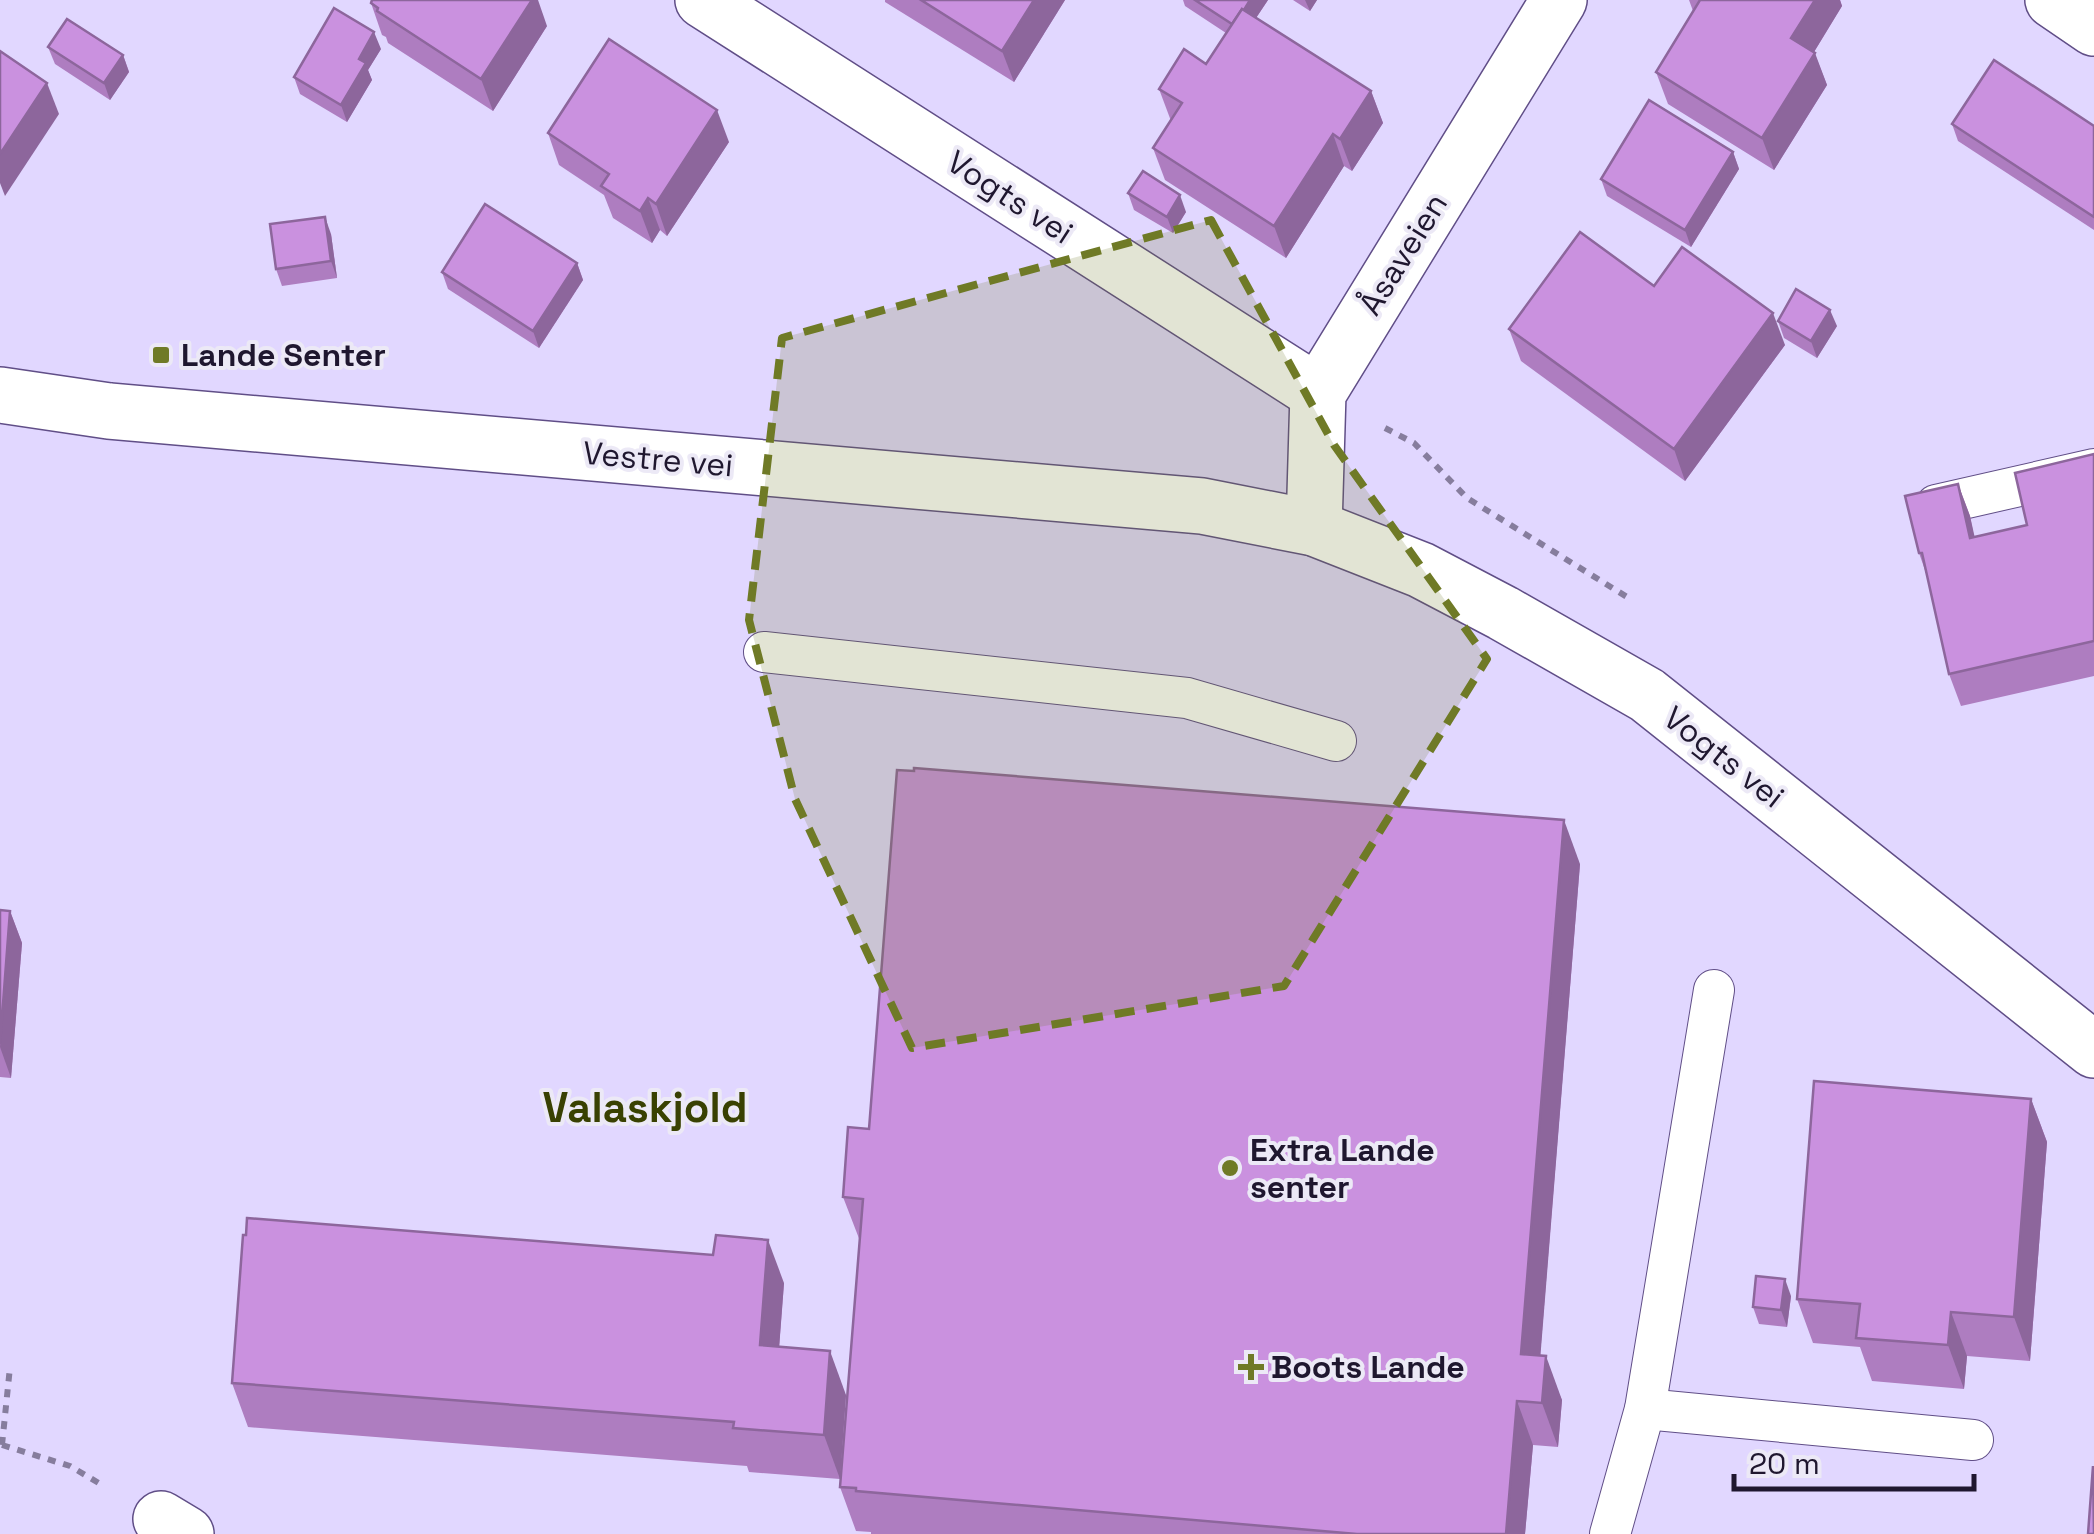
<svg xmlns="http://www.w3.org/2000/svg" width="2094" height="1534" viewBox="0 0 2094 1534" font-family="'Space Grotesk',sans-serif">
<rect width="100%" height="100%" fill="#e1d7ff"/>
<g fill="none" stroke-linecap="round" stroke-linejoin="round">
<g stroke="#604e87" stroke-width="42">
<g id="service">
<path d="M 1936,505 L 2094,469"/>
<path d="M 764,652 L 1187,698 L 1336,741"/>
<path d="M 1645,1409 L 1973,1440"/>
<path d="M 1610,1534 L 1645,1409 L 1714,990"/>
</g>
</g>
<g stroke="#604e87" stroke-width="58">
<g id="minor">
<path d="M 703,0 L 1318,393"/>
<path d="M 2053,0 L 2094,28"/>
<path d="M 1314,528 L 1318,393 L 1559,0"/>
<path d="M 161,1519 L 186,1534"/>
</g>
</g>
<g stroke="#604e87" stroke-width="58">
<path id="tertiary" d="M 0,395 L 109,411 L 1202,506 L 1314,528 L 1421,570 L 1503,613 L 1647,695 L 2094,1050"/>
</g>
<g stroke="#867d9d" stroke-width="6" stroke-dasharray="8 8" stroke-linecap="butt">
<path d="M 1385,428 L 1414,443 L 1467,498 L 1627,597"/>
<path d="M 2,1445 L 70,1466 L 102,1485"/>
<path d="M 2,1445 L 10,1367"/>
</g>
<use href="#service" stroke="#fff" stroke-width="40"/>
<use href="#minor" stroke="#fff" stroke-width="55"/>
<use href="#tertiary" stroke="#fff" stroke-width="55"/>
</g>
<g fill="#ae7dc0">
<path d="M 885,0 L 1065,0 L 1014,82 L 885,2 Z"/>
<path d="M 1183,0 L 1268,0 L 1256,18 L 1371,91 L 1383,123 L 1352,171 L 1344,166 L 1286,258 L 1165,180 L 1153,148 L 1171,121 L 1159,89 L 1206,64 L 1226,33 L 1185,6 Z"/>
<path d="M 1293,0 L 1317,0 L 1310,11 Z"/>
<path d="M 1689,0 L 1840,0 L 1842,6 L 1814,52 L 1827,85 L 1774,170 L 1668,104 L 1656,72 L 1693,11 Z"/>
<path d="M 371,3 L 547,26 L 493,111 L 388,43 L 386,37 L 382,35 Z"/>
<path d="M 48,47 L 123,55 L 129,72 L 110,100 L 55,64 Z"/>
<path d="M 381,49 L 368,70 L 372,80 L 347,122 L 300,94 L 294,77 Z"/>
<path d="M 1952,124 L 2094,126 L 2094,230 L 1958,141 Z"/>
<path d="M 548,133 L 729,142 L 667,236 L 660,230 L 652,243 L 613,218 L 604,195 L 559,165 Z"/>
<path d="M 1733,152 L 1739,169 L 1691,247 L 1607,196 L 1601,179 Z"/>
<path d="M 1128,193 L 1186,212 L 1173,233 L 1134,210 Z"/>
<path d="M 331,234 L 337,278 L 282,286 L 276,269 Z"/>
<path d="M 577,263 L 583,280 L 539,348 L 448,289 L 442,272 Z"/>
<path d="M 1654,286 L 1785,345 L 1685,481 L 1521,361 L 1509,329 Z"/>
<path d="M 1778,321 L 1837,326 L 1817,358 L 1784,338 Z"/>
<path d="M 2094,454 L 2094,676 L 1961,706 L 1949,674 L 1926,573 L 1919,553 L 1958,484 L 1970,516 L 1974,537 L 2027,525 Z"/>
<path d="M 1580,864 L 1540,1356 L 1562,1400 L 1558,1447 L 1533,1445 L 1525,1534 L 871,1534 L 871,1532 L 856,1531 L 840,1487 L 860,1241 L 843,1197 L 869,1129 Z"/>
<path d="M 0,910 L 10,911 L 22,943 L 11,1078 L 0,1077 Z"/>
<path d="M 2031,1099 L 2047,1142 L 2030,1361 L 1967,1356 L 1964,1389 L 1872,1381 L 1860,1347 L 1813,1343 L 1797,1299 Z"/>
<path d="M 784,1283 L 779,1347 L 846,1395 L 840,1479 L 749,1472 L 747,1466 L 248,1427 L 232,1383 Z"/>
<path d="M 1791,1296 L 1787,1327 L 1759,1324 L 1753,1307 Z"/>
</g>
<g fill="#8d669c">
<path d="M 532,0 L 538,0 L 547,26 L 493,111 L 481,79 Z"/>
<path d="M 1034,0 L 1065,0 L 1014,82 L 1002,51 Z"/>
<path d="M 1250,0 L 1268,0 L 1240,42 L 1233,25 Z"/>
<path d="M 1305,0 L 1317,0 L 1310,11 Z"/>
<path d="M 1815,0 L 1840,0 L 1842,6 L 1803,70 L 1791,38 Z"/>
<path d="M 374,32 L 381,49 L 368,70 L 372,80 L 347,122 L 341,105 L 359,59 Z"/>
<path d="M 1815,53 L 1827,85 L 1774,170 L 1762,138 Z"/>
<path d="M 123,55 L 129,72 L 110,100 L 104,83 Z"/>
<path d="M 47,83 L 59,114 L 5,196 L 0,183 L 0,154 Z"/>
<path d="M 1371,91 L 1383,123 L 1352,171 L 1340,139 Z"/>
<path d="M 717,110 L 729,142 L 667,236 L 656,204 Z"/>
<path d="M 1333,134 L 1344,166 L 1286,258 L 1274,226 Z"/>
<path d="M 1733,152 L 1739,169 L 1691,247 L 1685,230 Z"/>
<path d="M 1180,195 L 1186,212 L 1173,233 L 1167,217 Z"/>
<path d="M 648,198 L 660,230 L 652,243 L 640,211 Z"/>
<path d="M 325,217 L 331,234 L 337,278 L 331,261 Z"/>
<path d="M 577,263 L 583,280 L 539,348 L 533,331 Z"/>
<path d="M 1830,310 L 1837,326 L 1817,358 L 1811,341 Z"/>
<path d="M 1773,313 L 1785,345 L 1685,481 L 1674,449 Z"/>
<path d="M 1958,484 L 1970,516 L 1982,570 L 1970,538 Z"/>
<path d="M 1564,820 L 1580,864 L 1537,1398 L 1521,1354 Z"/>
<path d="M 10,911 L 22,943 L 11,1078 L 0,1047 Z"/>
<path d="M 2031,1099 L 2047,1142 L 2030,1361 L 2014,1317 Z"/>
<path d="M 768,1240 L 784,1283 L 776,1389 L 760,1345 Z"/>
<path d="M 1785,1279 L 1791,1296 L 1787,1327 L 1781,1310 Z"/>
<path d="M 1951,1312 L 1967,1356 L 1964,1389 L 1948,1345 Z"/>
<path d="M 830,1351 L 846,1395 L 840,1479 L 824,1435 Z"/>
<path d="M 1546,1356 L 1562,1400 L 1558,1447 L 1542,1403 Z"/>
<path d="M 1517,1401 L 1533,1445 L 1525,1534 L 1506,1534 Z"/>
</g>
<g fill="#ca91df" stroke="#8d669c" stroke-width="2.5">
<path d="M 372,0 L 532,0 L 481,79 L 377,11 L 378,8 L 371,3 Z"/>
<path d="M 921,0 L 1034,0 L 1002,51 Z"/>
<path d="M 1195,0 L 1250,0 L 1244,10 L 1242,9 L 1232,24 Z"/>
<path d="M 1700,0 L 1815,0 L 1791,38 L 1815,53 L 1762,138 L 1656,72 Z"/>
<path d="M 334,8 L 374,32 L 359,59 L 366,63 L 341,105 L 294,77 Z"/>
<path d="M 1242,9 L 1371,91 L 1340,139 L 1333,134 L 1274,226 L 1153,148 L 1182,103 L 1159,89 L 1184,49 L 1206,64 Z"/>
<path d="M 67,19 L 123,55 L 104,83 L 48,47 Z"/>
<path d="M 609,39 L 717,110 L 656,204 L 648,198 L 640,211 L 601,186 L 609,174 L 548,133 Z"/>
<path d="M 0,51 L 47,83 L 0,154 Z"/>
<path d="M 1994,60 L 2094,126 L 2094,217 L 1952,124 Z"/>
<path d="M 1649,100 L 1733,152 L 1685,230 L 1601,179 Z"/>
<path d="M 1143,171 L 1180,195 L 1167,217 L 1128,193 Z"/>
<path d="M 485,204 L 577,263 L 533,331 L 442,272 Z"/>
<path d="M 325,217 L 331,261 L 276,269 L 270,224 Z"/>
<path d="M 1580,232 L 1654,286 L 1682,247 L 1773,313 L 1674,449 L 1509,329 Z"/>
<path d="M 1796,289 L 1830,310 L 1811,341 L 1778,321 Z"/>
<path d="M 2094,454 L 2094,641 L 1949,674 L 1922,553 L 1919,553 L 1905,496 L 1958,484 L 1970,538 L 2027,525 L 2015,473 Z"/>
<path d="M 914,768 L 1564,820 L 1521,1354 L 1546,1356 L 1542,1403 L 1517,1401 L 1506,1534 L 1357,1534 L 856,1491 L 856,1488 L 840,1487 L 863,1199 L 843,1197 L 848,1127 L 869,1129 L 897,770 L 914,771 Z"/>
<path d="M 0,910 L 10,911 L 0,1044 Z"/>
<path d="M 1814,1081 L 2031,1099 L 2014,1317 L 1951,1312 L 1948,1345 L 1856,1338 L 1860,1304 L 1797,1299 Z"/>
<path d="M 247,1218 L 713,1255 L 716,1235 L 768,1240 L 760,1345 L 830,1351 L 824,1435 L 733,1428 L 734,1422 L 232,1383 L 243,1235 L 246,1235 Z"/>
<path d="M 1756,1276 L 1785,1279 L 1781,1310 L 1753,1307 Z"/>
<path d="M 2093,1466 L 2094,1534 L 2088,1534 Z"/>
</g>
<path fill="#6f7a26" fill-opacity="0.2" stroke="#6f7a26" stroke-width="8" stroke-dasharray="20 12" stroke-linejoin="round" d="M 1211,220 L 1334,445 L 1487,659 L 1284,986 L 912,1048 L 795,799 L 749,620 L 782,338 Z"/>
<g fill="#6f7a26" stroke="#ece9f6" stroke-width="4">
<rect x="151" y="345" width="20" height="20" rx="5"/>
<circle cx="1230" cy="1168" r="10"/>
<path d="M1246 1352h10v10h10v10h-10v10h-10v-10h-10v-10h10z"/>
</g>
<g text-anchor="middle" stroke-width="8" stroke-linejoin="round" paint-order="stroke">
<g font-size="32" fill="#1f172f" stroke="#ece9f6">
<text transform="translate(1010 197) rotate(33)" y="11">Vogts vei</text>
<text transform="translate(1403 254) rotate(-58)" y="11">Åsaveien</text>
<text transform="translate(658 459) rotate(5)" y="11">Vestre vei</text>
<text transform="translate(1724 757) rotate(38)" y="11">Vogts vei</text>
</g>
<g font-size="32" font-weight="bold" fill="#1f172f" stroke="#ece9f6" text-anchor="start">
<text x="181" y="366">Lande Senter</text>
<text x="1250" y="1161">Extra Lande<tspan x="1250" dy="37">senter</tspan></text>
<text x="1271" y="1378">Boots Lande</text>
</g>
<g font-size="42" font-weight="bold" fill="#394102" stroke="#ece9f6">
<text x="645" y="1122">Valaskjold</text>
</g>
</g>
<path d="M1734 1474v15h240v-15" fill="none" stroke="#1f172f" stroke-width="5"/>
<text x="1749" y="1474" font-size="30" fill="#1f172f" stroke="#ece9f6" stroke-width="8" paint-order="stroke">20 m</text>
</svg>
